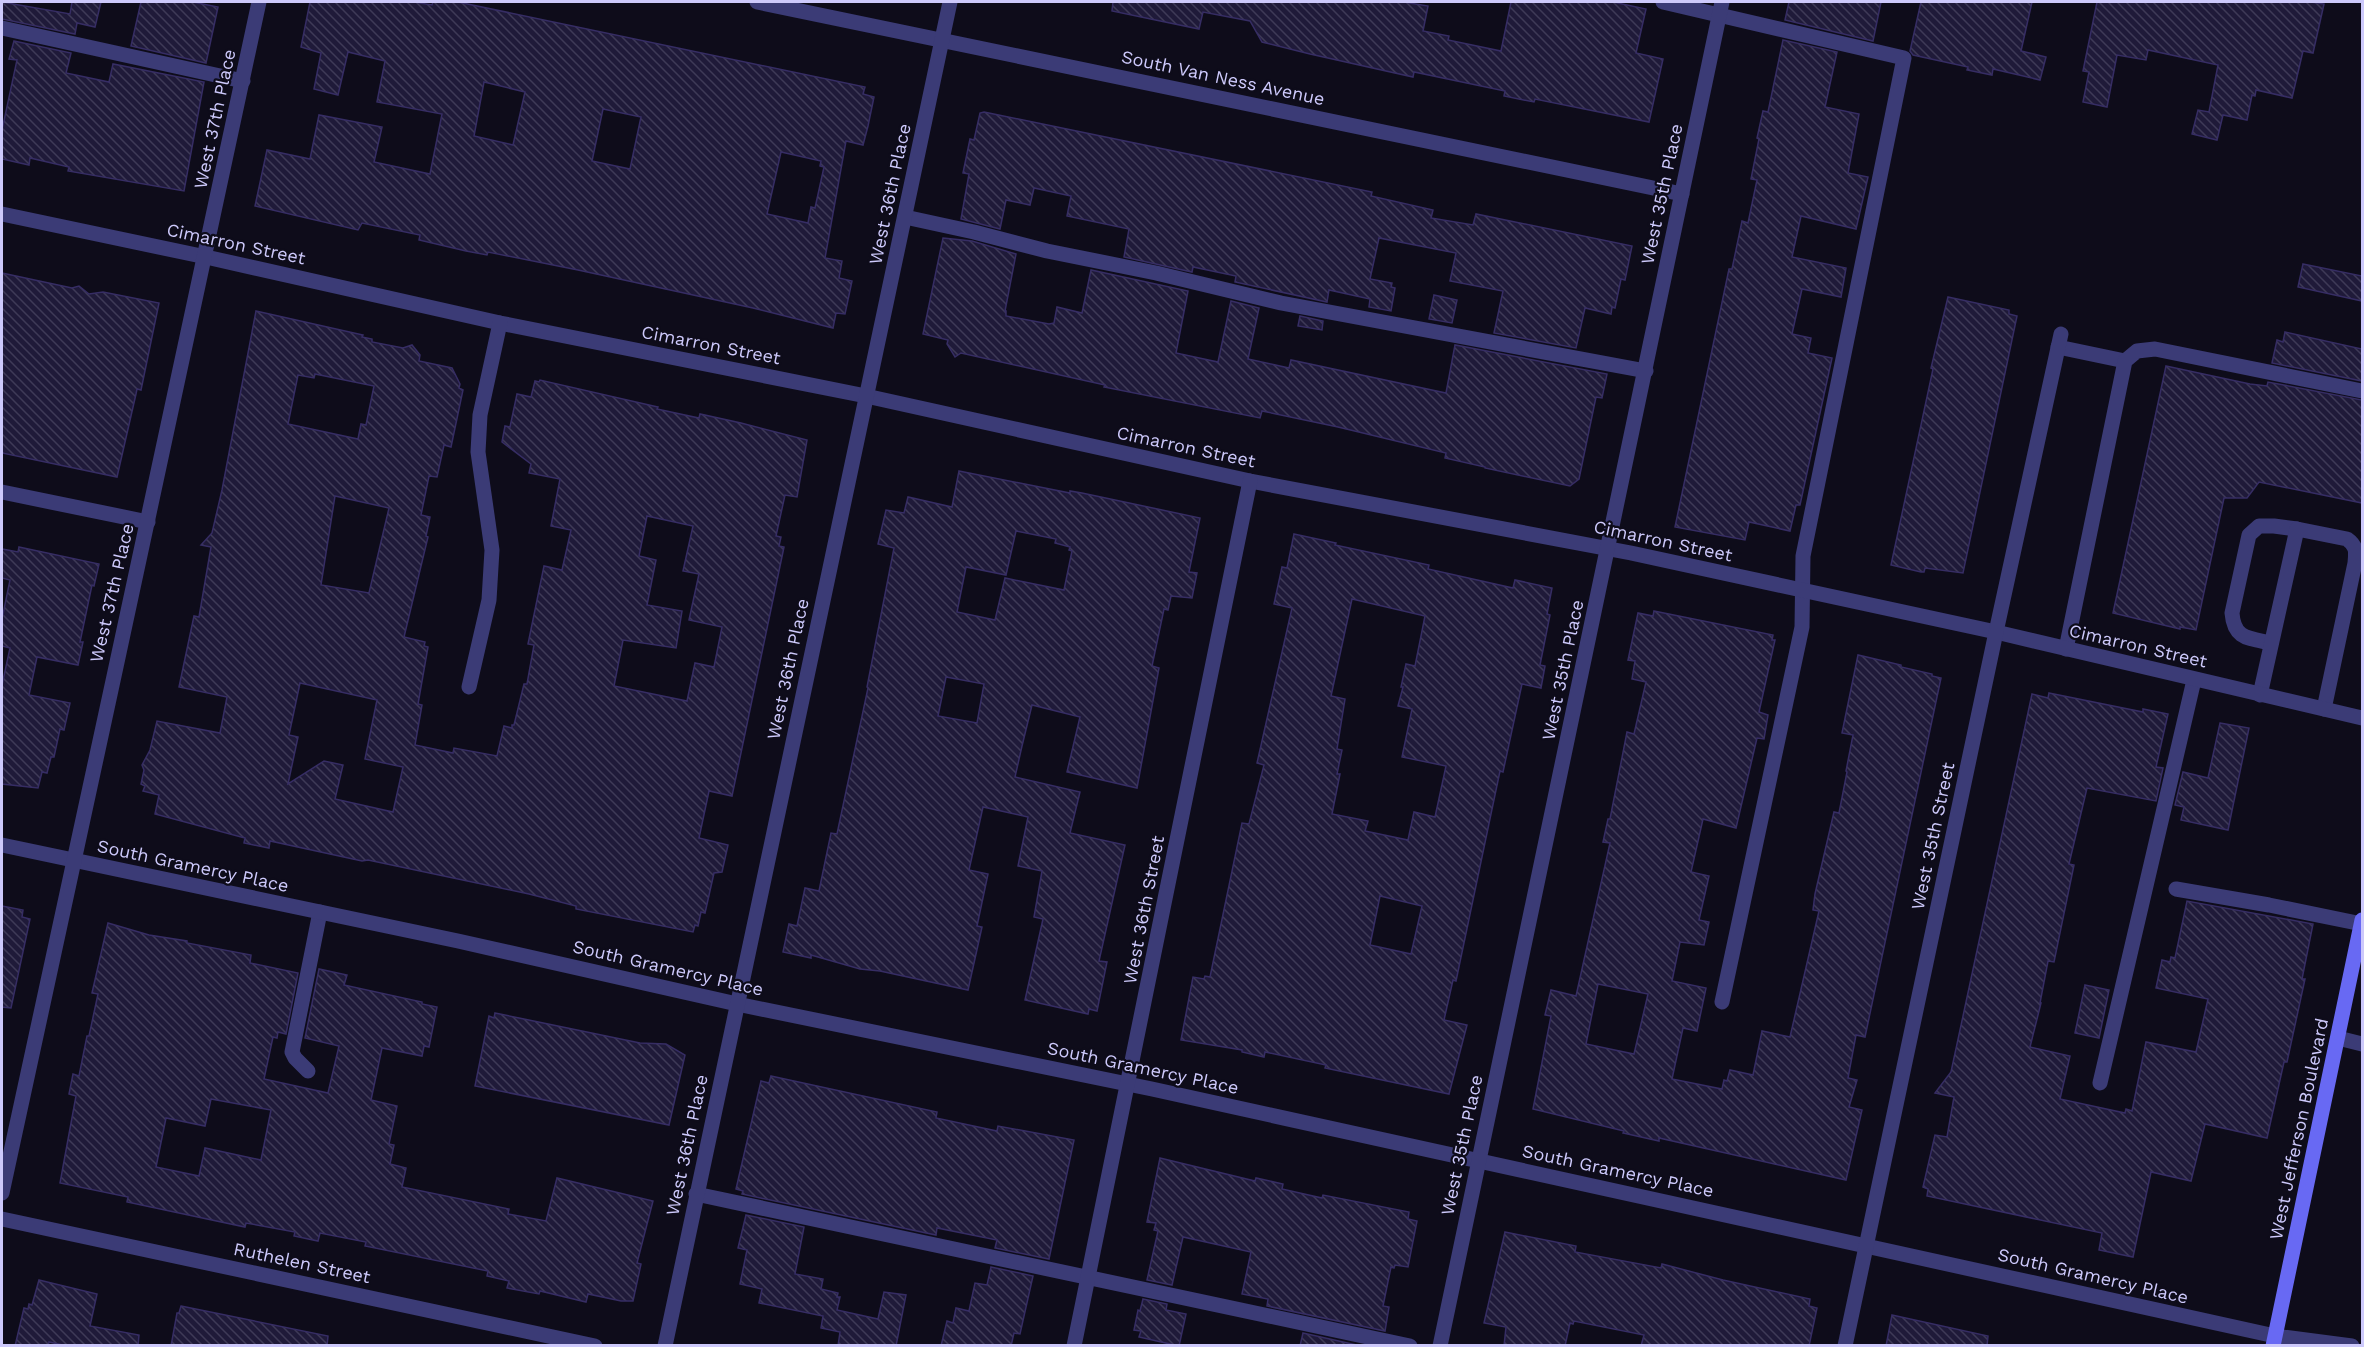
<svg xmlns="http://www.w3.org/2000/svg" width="2364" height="1347" viewBox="0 0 2364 1347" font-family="'Work Sans',sans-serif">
<defs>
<pattern id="building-back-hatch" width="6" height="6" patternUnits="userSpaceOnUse" patternTransform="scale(1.5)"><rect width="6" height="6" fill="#1f1a39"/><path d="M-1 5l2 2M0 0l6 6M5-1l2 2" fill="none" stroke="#3e3a57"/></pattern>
</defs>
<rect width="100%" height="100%" fill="#0e0c1a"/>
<g fill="url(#building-back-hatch)" stroke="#362d64" stroke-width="1.5" fill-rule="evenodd">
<path d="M 2,2 L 70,14 L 72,2 L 101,2 L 95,27 L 77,23 L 75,34 L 2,19 Z"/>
<path d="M 141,2 L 193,2 L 218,7 L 206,63 L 131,46 Z"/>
<path d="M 310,2 L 414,2 L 432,5 L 433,2 L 458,2 L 865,87 L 863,94 L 874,97 L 868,126 L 863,145 L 846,141 L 825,258 L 842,261 L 839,278 L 852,281 L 845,314 L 836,313 L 833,328 L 753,308 L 578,270 L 488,252 L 487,255 L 466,251 L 419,240 L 420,235 L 362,223 L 358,230 L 255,206 L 267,150 L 310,159 L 319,115 L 382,127 L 374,162 L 430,174 L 442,114 L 377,102 L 385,61 L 348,52 L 338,95 L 314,89 L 321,53 L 301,47 ZM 484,82 L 525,92 L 513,145 L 474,136 ZM 603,109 L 641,117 L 630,169 L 592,161 ZM 781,152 L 821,161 L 820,166 L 824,167 L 815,208 L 811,207 L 808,223 L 767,214 Z"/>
<path d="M 1113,2 L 1404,2 L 1428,6 L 1423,31 L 1449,36 L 1448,40 L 1501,51 L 1511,2 L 1613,2 L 1646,9 L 1636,53 L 1663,59 L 1649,122 L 1535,99 L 1534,102 L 1504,96 L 1505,91 L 1414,72 L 1413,77 L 1310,54 L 1262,42 L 1250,21 L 1203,12 L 1199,29 L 1112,11 Z"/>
<path d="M 1789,2 L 1881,2 L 1873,41 L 1785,20 Z"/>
<path d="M 1921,2 L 2032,2 L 2021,51 L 2046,57 L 2040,80 L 1993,69 L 1992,75 L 1967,70 L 1968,67 L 1913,55 L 1910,51 Z"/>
<path d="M 2097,2 L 2311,2 L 2324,4 L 2313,53 L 2303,51 L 2292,98 L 2256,90 L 2255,96 L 2252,95 L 2247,120 L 2223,115 L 2217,140 L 2192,134 L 2198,110 L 2209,112 L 2218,65 L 2148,50 L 2146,60 L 2117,55 L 2107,107 L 2083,102 L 2089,72 L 2083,71 Z"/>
<path d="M 1783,40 L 1837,52 L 1825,107 L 1859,114 L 1848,173 L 1868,177 L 1856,229 L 1801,216 L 1792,257 L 1846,268 L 1841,297 L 1802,289 L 1792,334 L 1811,338 L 1808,353 L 1832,358 L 1800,505 L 1796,505 L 1790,531 L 1749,522 L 1745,540 L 1675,527 L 1729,269 L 1732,269 L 1742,221 L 1748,223 L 1757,180 L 1751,179 L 1759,139 L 1757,138 L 1763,111 L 1768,112 Z"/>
<path d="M 14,41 L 71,53 L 66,73 L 109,82 L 113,64 L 204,82 L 184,191 L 68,171 L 69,167 L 30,158 L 29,165 L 2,159 L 2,130 L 17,60 L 9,59 Z"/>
<path d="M 984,112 L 1372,192 L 1371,196 L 1433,210 L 1431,218 L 1473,225 L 1476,214 L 1632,246 L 1625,280 L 1621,279 L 1615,308 L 1612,307 L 1611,314 L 1585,308 L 1576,348 L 1494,333 L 1503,291 L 1450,281 L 1456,253 L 1379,238 L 1370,279 L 1392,283 L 1391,287 L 1395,288 L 1391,311 L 1369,307 L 1370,299 L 1329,290 L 1327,302 L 1235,282 L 1236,276 L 1193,267 L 1192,272 L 1124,257 L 1129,229 L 1067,216 L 1071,196 L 1034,188 L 1030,205 L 1006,200 L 1000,229 L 961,219 L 969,174 L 963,173 L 970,139 L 974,140 L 980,113 Z"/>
<path d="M 943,238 L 972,241 L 1016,254 L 1005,311 L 1006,311 L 1006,316 L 1049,324 L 1054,323 L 1057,307 L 1082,313 L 1091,270 L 1188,291 L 1176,353 L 1218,362 L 1231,301 L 1259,308 L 1248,359 L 1289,368 L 1291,360 L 1446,393 L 1455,345 L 1607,374 L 1602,398 L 1596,397 L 1579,479 L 1570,486 L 1485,468 L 1485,467 L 1445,458 L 1446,453 L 1338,427 L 1262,411 L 1260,418 L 1104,387 L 1105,385 L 961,353 L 955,357 L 947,344 L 948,340 L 923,334 Z"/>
<path d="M 2303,264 L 2362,276 L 2362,301 L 2298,287 Z"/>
<path d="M 2,273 L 72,288 L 79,286 L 89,294 L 103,292 L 159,303 L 141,390 L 137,389 L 136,394 L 117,477 L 2,453 Z"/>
<path d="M 1434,295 L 1457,300 L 1452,323 L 1429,319 Z"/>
<path d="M 1948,297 L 2009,310 L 2009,314 L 2017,316 L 1963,573 L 1925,568 L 1924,572 L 1921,572 L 1891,565 L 1933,369 L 1931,368 Z"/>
<path d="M 256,311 L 363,335 L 362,337 L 372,339 L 372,342 L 403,348 L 412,345 L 420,355 L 419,361 L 452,368 L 460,384 L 459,388 L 463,390 L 451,447 L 444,445 L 437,477 L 429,476 L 421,515 L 430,517 L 426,536 L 428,537 L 404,637 L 425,642 L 424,646 L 428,647 L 418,704 L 422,705 L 415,745 L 453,753 L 454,748 L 497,756 L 504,726 L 512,728 L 512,725 L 514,725 L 524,684 L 527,684 L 534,645 L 528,644 L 544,566 L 562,570 L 571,530 L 551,526 L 560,479 L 529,473 L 531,464 L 502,442 L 505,426 L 510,427 L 517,394 L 531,397 L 535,381 L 539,382 L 540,380 L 658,407 L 657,409 L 699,418 L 700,414 L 741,423 L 807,440 L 797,497 L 785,495 L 776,536 L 781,537 L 779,546 L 784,547 L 732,796 L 709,791 L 699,838 L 728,845 L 722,872 L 714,873 L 705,913 L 701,912 L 698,926 L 695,925 L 693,932 L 576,909 L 576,906 L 529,894 L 368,860 L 362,861 L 270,841 L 269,848 L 244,843 L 245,838 L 155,814 L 159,795 L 143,791 L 145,786 L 141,784 L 144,770 L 142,765 L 150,750 L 157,721 L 220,733 L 227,697 L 179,687 L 194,616 L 199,617 L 211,547 L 201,545 L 212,533 L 222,490 ZM 315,374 L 374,386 L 366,425 L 361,424 L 358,439 L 288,424 L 298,375 L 314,378 ZM 335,496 L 389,508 L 369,593 L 321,585 ZM 647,516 L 693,526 L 683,571 L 699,574 L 689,620 L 722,627 L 714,667 L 695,663 L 687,701 L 614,686 L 623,640 L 676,648 L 682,611 L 647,605 L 656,560 L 639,556 ZM 300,683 L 377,700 L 365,759 L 403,767 L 393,812 L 335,799 L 343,765 L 324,761 L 288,784 L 298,737 L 289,735 Z"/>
<path d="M 1300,316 L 1323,321 L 1322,330 L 1298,326 Z"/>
<path d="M 2285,332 L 2362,349 L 2362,381 L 2272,363 L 2277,340 L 2283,342 Z"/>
<path d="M 2166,366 L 2250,384 L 2267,386 L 2268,382 L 2362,400 L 2362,503 L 2259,482 L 2247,498 L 2224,498 L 2196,630 L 2180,627 L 2180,629 L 2113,613 Z"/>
<path d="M 959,471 L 1070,493 L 1070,491 L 1082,493 L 1200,518 L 1189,572 L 1197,573 L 1192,598 L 1171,596 L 1168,610 L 1164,609 L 1152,666 L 1159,668 L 1137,788 L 1067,772 L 1080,717 L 1032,705 L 1022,746 L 1015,777 L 1080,792 L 1070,833 L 1125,845 L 1099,961 L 1107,962 L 1097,1011 L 1089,1009 L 1088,1014 L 1025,1000 L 1043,919 L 1034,917 L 1042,871 L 1018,866 L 1028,817 L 983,807 L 969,870 L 988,874 L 977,926 L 982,927 L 968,990 L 880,971 L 860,969 L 811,955 L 811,958 L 783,952 L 789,924 L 797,926 L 805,888 L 819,891 L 831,833 L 837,834 L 868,688 L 867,687 L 894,548 L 878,544 L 886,510 L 904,513 L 908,497 L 952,507 ZM 1016,531 L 1056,539 L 1055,543 L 1070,547 L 1069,550 L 1072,551 L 1064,590 L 1005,578 L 995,620 L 957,612 L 966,567 L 1006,575 ZM 946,677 L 984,684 L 977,723 L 938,716 Z"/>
<path d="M 1294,534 L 1336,543 L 1335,545 L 1429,565 L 1428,569 L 1513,588 L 1515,580 L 1552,588 L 1547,614 L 1550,615 L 1540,665 L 1545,666 L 1541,688 L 1522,684 L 1503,772 L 1500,771 L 1456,981 L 1453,980 L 1444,1020 L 1467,1025 L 1449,1094 L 1325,1068 L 1326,1065 L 1265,1052 L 1264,1057 L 1242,1052 L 1242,1050 L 1181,1040 L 1193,977 L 1204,979 L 1205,976 L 1210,977 L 1242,823 L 1249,824 L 1264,765 L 1257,763 L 1292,608 L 1274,604 L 1282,567 L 1287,568 ZM 1352,599 L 1425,616 L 1415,666 L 1406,664 L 1401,687 L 1403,687 L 1398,706 L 1412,709 L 1402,757 L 1446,766 L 1435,817 L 1414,812 L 1408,840 L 1365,831 L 1368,821 L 1332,814 L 1340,774 L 1337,774 L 1342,750 L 1337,749 L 1345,699 L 1331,696 ZM 1380,896 L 1422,906 L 1411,954 L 1370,945 Z"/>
<path d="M 19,547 L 99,564 L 94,586 L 92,585 L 80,642 L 83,642 L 78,665 L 37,657 L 29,695 L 70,703 L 64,730 L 60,729 L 54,757 L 51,757 L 47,773 L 42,772 L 38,788 L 2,784 L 2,685 L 10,648 L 2,646 L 2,619 L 10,580 L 2,578 L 2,549 L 18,552 Z"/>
<path d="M 1654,611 L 1773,635 L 1772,640 L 1775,640 L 1759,712 L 1768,715 L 1764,739 L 1757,738 L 1736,828 L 1703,819 L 1691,872 L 1709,876 L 1699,920 L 1709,922 L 1704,945 L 1680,942 L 1672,981 L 1706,988 L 1697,1031 L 1683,1028 L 1672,1079 L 1722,1089 L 1724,1080 L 1727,1081 L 1730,1070 L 1753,1075 L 1762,1031 L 1790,1037 L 1819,911 L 1813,910 L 1815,894 L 1834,812 L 1839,813 L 1847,772 L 1846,771 L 1853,735 L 1842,733 L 1858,655 L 1901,665 L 1901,667 L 1932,674 L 1932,676 L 1941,678 L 1865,1037 L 1856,1035 L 1848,1078 L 1857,1080 L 1849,1107 L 1862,1110 L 1846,1180 L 1659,1138 L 1659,1141 L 1623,1133 L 1624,1131 L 1533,1109 L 1551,1016 L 1545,1015 L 1551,990 L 1576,996 L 1610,843 L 1603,842 L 1608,819 L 1610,819 L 1627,732 L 1634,734 L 1646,682 L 1632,679 L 1635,661 L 1628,660 L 1638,613 L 1653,616 ZM 1598,984 L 1648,994 L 1634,1054 L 1586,1044 Z"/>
<path d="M 2049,693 L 2143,712 L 2143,709 L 2168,714 L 2156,767 L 2163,768 L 2156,801 L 2087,788 L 2069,864 L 2074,865 L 2054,962 L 2048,961 L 2040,1003 L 2041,1003 L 2030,1047 L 2070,1056 L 2060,1099 L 2125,1113 L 2126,1109 L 2132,1111 L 2146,1042 L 2196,1052 L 2208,999 L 2156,988 L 2162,960 L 2170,962 L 2171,957 L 2175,958 L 2187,901 L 2313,924 L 2302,979 L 2305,979 L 2287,1062 L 2284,1062 L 2267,1138 L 2205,1124 L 2191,1181 L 2151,1172 L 2133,1257 L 2099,1250 L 2102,1233 L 1927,1196 L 1928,1189 L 1923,1187 L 1935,1135 L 1947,1137 L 1954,1097 L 1935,1093 L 1951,1072 L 2032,694 L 2048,698 Z"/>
<path d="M 2220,723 L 2249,728 L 2228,830 L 2181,820 L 2184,807 L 2175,805 L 2183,772 L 2208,778 Z"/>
<path d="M 2,906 L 23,910 L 22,917 L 30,919 L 11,1008 L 2,1007 Z"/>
<path d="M 108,923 L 149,935 L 187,941 L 187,943 L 251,955 L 250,963 L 298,973 L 286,1034 L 278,1032 L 277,1038 L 273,1037 L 264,1079 L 328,1093 L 339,1046 L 305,1038 L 319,969 L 347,975 L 344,985 L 422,1002 L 422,1004 L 437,1007 L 429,1047 L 424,1046 L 422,1056 L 382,1048 L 371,1100 L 397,1106 L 389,1144 L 394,1145 L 390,1164 L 406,1168 L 402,1187 L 509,1209 L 508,1214 L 546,1221 L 557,1178 L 653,1201 L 637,1263 L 641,1264 L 633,1301 L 621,1301 L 588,1294 L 586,1302 L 540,1291 L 539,1294 L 507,1288 L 509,1281 L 487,1276 L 488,1271 L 365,1246 L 366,1242 L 320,1233 L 318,1241 L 294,1236 L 295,1232 L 246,1223 L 245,1227 L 127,1202 L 128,1197 L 60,1183 L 76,1096 L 69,1094 L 73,1074 L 79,1076 L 87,1036 L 89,1036 L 98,994 L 92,993 ZM 211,1099 L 271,1110 L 261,1160 L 205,1148 L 199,1176 L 156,1167 L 166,1118 L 205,1126 Z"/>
<path d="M 2085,985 L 2109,990 L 2099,1038 L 2075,1033 Z"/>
<path d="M 495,1013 L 640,1043 L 666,1044 L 685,1055 L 669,1125 L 475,1086 L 489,1016 L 494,1018 Z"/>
<path d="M 771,1076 L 937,1112 L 936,1118 L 997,1131 L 998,1126 L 1074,1140 L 1049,1259 L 995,1248 L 997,1240 L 937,1228 L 936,1235 L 742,1194 L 743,1191 L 736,1189 L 761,1081 L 769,1083 Z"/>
<path d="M 1160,1158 L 1255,1181 L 1256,1178 L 1283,1184 L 1282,1189 L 1322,1198 L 1323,1195 L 1409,1212 L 1408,1219 L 1417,1221 L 1408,1267 L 1395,1265 L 1394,1268 L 1391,1267 L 1383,1306 L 1389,1307 L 1385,1331 L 1267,1306 L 1268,1299 L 1242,1294 L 1251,1252 L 1183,1237 L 1172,1285 L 1147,1280 L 1158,1231 L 1154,1230 L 1156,1223 L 1147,1222 Z"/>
<path d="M 746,1215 L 804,1227 L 795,1274 L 823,1279 L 821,1289 L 838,1293 L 837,1297 L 840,1297 L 837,1310 L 878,1319 L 884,1292 L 906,1295 L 896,1346 L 838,1346 L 840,1332 L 821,1328 L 823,1316 L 759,1303 L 762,1289 L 740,1284 L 747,1250 L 738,1248 Z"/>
<path d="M 1505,1232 L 1576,1246 L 1575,1252 L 1661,1268 L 1662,1264 L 1723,1280 L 1810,1299 L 1809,1306 L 1817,1308 L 1809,1346 L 1641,1346 L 1644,1335 L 1574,1321 L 1573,1324 L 1570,1323 L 1565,1346 L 1504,1346 L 1506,1327 L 1484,1323 Z"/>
<path d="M 991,1267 L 1033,1276 L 1020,1334 L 1014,1333 L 1011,1346 L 941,1346 L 947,1321 L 953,1323 L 956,1308 L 969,1311 L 975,1283 L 987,1285 Z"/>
<path d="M 39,1280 L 97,1294 L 90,1326 L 139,1335 L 138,1346 L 67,1346 L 49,1342 L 48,1346 L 15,1346 L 24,1308 L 28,1309 L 29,1304 L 32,1305 Z"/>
<path d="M 1143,1299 L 1167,1304 L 1166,1310 L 1186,1314 L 1179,1346 L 1139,1337 L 1141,1331 L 1134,1330 L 1138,1310 L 1140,1311 Z"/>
<path d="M 181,1306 L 328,1336 L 327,1346 L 171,1346 L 177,1313 L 179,1313 Z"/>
<path d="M 1892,1315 L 1988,1336 L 1987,1346 L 1886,1346 Z"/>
<path d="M 1303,1333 L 1361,1346 L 1300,1346 Z"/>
</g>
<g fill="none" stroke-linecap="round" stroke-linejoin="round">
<g stroke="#3b3b76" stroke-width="15">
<path d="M 1663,2 L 1904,58 L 1803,556 L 1802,627 L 1722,1002"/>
<path d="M 2,28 L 243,81"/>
<path d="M 905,217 L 974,232 L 1047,251 L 1156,273 L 1281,303 L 1646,371"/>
<path d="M 2058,347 L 2125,361"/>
<path d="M 2271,643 C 2248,638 2234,639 2232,613 L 2249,535 L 2259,526 L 2274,526 L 2297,529"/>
<path d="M 2066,649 L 2125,361 L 2137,351 L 2155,349 L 2362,391"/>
<path d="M 2260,695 L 2297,529 L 2347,539 C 2357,546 2356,552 2355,563 L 2324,709"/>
<path d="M 2176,889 L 2269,905 L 2362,924"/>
<path d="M 2338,1038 L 2362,1044"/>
<path d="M 308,1071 L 295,1058 L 292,1052 L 320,912"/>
<path d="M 2100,1083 L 2194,680"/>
<path d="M 696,1194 L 1410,1346"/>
<path d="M 2275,1336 L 2352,1346"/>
</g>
<g stroke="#3b3b76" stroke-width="15">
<path d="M 757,2 L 1682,194"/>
<path d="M 2,214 L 206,257 L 500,323 L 866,396 L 1250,481 L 1631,553 L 1996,632 L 2362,718"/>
<path d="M 2,492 L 148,522"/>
<path d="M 469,687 L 489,600 L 492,550 L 478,452 L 480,415 L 500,323"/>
<path d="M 2,845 L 458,941 L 737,1004 L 1152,1089 L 2275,1336"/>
<path d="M 2,1193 C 86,796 177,399 259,2"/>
<path d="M 2,1219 L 595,1346"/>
<path d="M 665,1346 L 950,2"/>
<path d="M 1074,1346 L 1250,481"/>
<path d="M 1440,1346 L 1722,2"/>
<path d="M 1845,1346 L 1996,632 L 2061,334"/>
</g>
<path stroke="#6869f3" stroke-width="15" d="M 2273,1346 L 2362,920"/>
</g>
<g text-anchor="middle" stroke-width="4.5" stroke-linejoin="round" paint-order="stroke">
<g font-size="18" fill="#cdc9fb" stroke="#0e0c1a">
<text transform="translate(1223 78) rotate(12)" y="6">South Van Ness Avenue</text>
<text transform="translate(215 119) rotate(-78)" y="6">West 37th Place</text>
<text transform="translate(890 194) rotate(-78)" y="6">West 36th Place</text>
<text transform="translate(1662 194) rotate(-78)" y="6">West 35th Place</text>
<text transform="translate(236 244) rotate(12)" y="6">Cimarron Street</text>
<text transform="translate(711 345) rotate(11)" y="6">Cimarron Street</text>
<text transform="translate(1186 447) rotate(12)" y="6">Cimarron Street</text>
<text transform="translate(1663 541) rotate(12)" y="6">Cimarron Street</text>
<text transform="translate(112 593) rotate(-77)" y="6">West 37th Place</text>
<text transform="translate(2138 646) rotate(13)" y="6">Cimarron Street</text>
<text transform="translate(788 669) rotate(-78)" y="6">West 36th Place</text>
<text transform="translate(1563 670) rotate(-78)" y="6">West 35th Place</text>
<text transform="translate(1933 836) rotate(-78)" y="6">West 35th Street</text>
<text transform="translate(193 866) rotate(12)" y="6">South Gramercy Place</text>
<text transform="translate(1144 910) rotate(-79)" y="6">West 36th Street</text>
<text transform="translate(668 968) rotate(13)" y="6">South Gramercy Place</text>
<text transform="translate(1143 1068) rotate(12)" y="6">South Gramercy Place</text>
<text transform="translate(2299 1129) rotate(-78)" y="6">West Jefferson Boulevard</text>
<text transform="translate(687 1145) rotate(-78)" y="6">West 36th Place</text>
<text transform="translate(1462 1145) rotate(-78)" y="6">West 35th Place</text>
<text transform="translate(1618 1171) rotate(12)" y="6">South Gramercy Place</text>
<text transform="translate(302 1263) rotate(12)" y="6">Ruthelen Street</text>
<text transform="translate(2093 1276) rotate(13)" y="6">South Gramercy Place</text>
</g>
</g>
<rect width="2364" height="1347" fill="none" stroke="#cdc9fb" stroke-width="6"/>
</svg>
